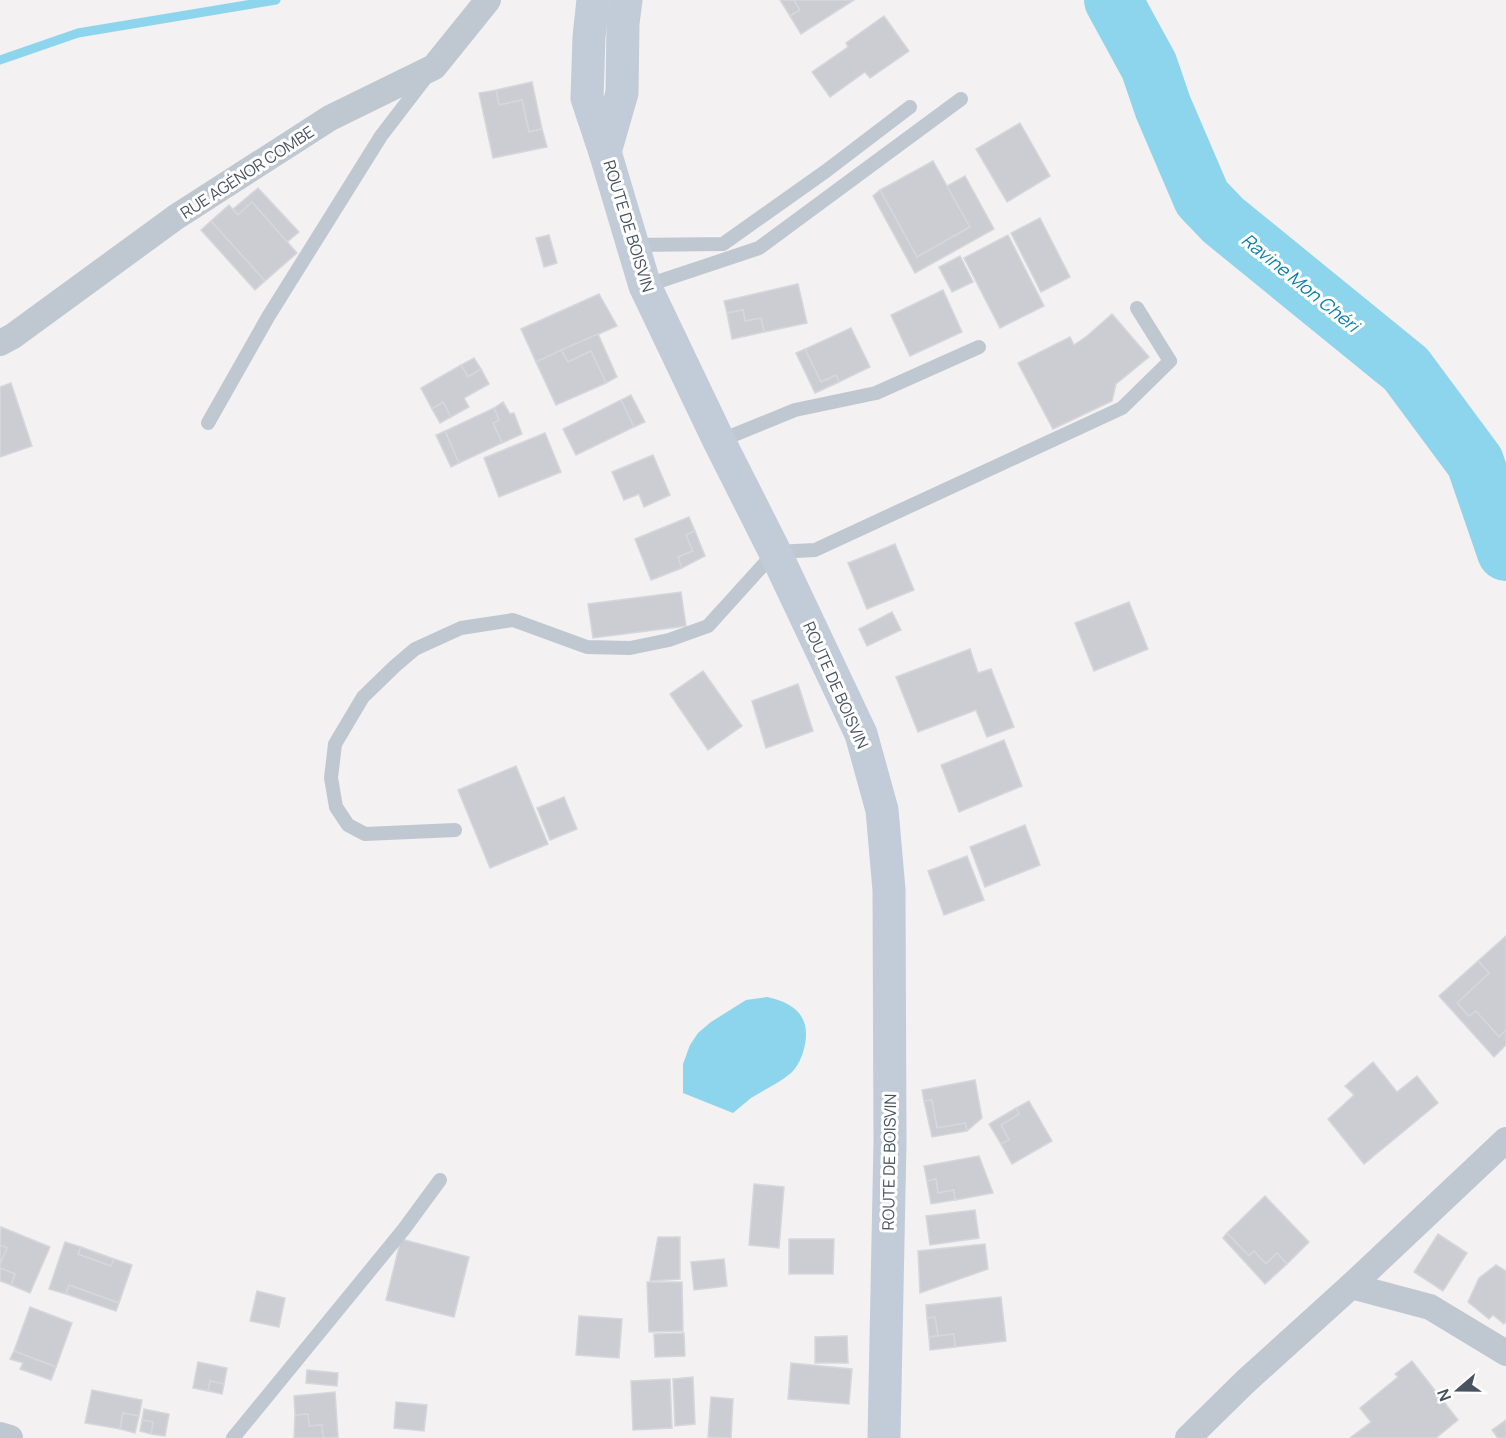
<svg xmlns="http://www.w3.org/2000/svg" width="1506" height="1438" viewBox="0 0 1506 1438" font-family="Manrope,sans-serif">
<rect width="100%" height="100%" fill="#f3f1f1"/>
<path fill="#8dd5ed" d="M 767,997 C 796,1003 812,1018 804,1049 C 802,1057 797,1068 791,1073 C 779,1083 764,1090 751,1098 C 745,1103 739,1108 733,1113 L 683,1093 L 683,1064 L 690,1045 L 698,1033 L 711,1022 L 746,1000 Z"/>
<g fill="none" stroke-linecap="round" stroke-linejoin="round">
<path stroke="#8dd5ed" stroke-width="9" d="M 0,60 L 78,33 L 276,0"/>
<path stroke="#8dd5ed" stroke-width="58" d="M 1113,0 L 1149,66 L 1163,107 L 1202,198 L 1223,220 L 1406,369 L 1475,462 L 1506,552"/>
</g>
<g fill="#cbcdd3" stroke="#d5d7dc" stroke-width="1.5">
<path d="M 780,0 L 794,0 L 800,10 L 790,16 Z"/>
<path d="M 794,0 L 854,0 L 801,34 L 790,16 L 800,10 Z"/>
<path d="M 884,16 L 909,51 L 870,78 L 865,72 L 830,97 L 812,72 L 848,47 L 846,43 Z"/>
<path d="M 532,82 L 542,129 L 529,132 L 522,100 L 499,105 L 496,90 Z"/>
<path d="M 496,90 L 499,105 L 522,100 L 529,132 L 542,129 L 547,147 L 493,158 L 479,93 Z"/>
<path d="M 1020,123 L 1050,176 L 1007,202 L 976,149 Z"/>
<path d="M 933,161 L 970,227 L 917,257 L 880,190 Z"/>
<path d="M 965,176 L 994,229 L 915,273 L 873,196 L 880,190 L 917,257 L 970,227 L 947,186 Z"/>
<path d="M 258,188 L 299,232 L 287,242 L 252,202 L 238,215 L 233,209 Z"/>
<path d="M 252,202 L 297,253 L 265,281 L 211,221 L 229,205 L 238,215 Z"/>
<path d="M 1040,218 L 1070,277 L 1041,292 L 1011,233 Z"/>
<path d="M 211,221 L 265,281 L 255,290 L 201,230 Z"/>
<path d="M 549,235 L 557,263 L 544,267 L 536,238 Z"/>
<path d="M 1008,235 L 1044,306 L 1000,328 L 964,258 Z"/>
<path d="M 960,256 L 973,282 L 952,292 L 939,267 Z"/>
<path d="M 798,284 L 807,323 L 764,332 L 761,318 L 745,321 L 743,310 L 727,313 L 724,301 Z"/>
<path d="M 943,290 L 962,332 L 910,356 L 891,315 Z"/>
<path d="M 599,294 L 617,326 L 536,362 L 521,329 Z"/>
<path d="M 743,310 L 745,321 L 761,318 L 764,332 L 732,339 L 727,313 Z"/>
<path d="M 1112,314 L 1149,357 L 1116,384 L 1112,401 L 1053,429 L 1018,363 L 1070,337 L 1074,345 L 1087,336 Z"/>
<path d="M 851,328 L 870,367 L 839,382 L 836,375 L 821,382 L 805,349 Z"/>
<path d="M 598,334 L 617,377 L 606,383 L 591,351 L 568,362 L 561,350 Z"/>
<path d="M 805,349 L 821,382 L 836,375 L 839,382 L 815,393 L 796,353 Z"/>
<path d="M 561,350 L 568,362 L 591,351 L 606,383 L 556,405 L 536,362 Z"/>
<path d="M 474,358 L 481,369 L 468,377 L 461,365 Z"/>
<path d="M 461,365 L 468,377 L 481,369 L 489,384 L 464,398 L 469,407 L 451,417 L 443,402 L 432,409 L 421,388 Z"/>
<path d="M 11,383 L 32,446 L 0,457 L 0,387 Z"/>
<path d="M 631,395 L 645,422 L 634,427 L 621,400 Z"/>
<path d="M 621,400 L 634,427 L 576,455 L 563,429 Z"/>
<path d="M 443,402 L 451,417 L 440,423 L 432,409 Z"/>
<path d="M 503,402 L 510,414 L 514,413 L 522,434 L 502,443 L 493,423 L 499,420 L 494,408 Z"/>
<path d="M 494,408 L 499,420 L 493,423 L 502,443 L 459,463 L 445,431 Z"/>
<path d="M 445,431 L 459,463 L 451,467 L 436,435 Z"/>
<path d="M 545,433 L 561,472 L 499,497 L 484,458 Z"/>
<path d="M 653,455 L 670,495 L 644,507 L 639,494 L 624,500 L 612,472 Z"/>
<path d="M 689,517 L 695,531 L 686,535 L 693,551 L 678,557 L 682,568 L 651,580 L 635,539 Z"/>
<path d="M 695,531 L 705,556 L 682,568 L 678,557 L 693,551 L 686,535 Z"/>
<path d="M 895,544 L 914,590 L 867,609 L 848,563 Z"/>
<path d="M 681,592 L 686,626 L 593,638 L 588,604 Z"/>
<path d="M 1129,602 L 1148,649 L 1094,671 L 1075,623 Z"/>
<path d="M 892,612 L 901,630 L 867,646 L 859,629 Z"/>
<path d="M 970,649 L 978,673 L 991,669 L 1014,727 L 987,737 L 976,710 L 918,732 L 896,677 Z"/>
<path d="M 703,671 L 742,726 L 708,750 L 670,694 Z"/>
<path d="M 798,684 L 813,731 L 766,748 L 752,701 Z"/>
<path d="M 1004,740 L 1022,786 L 959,812 L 941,765 Z"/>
<path d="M 516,766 L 548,844 L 490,868 L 458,790 Z"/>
<path d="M 564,797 L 577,829 L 550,840 L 537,808 Z"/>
<path d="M 1025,825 L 1040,865 L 985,887 L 970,847 Z"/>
<path d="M 967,856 L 984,900 L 944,915 L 928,871 Z"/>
<path d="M 1506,936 L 1506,1030 L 1499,1037 L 1476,1011 L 1469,1016 L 1457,1003 L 1489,973 L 1478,961 Z"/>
<path d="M 1478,961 L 1489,973 L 1457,1003 L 1469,1016 L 1476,1011 L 1499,1037 L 1506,1030 L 1506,1045 L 1494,1057 L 1439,996 Z"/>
<path d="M 1373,1062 L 1397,1092 L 1417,1076 L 1438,1103 L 1364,1164 L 1328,1119 L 1354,1095 L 1345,1086 Z"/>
<path d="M 975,1080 L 982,1118 L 967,1131 L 965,1123 L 937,1128 L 932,1100 L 924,1101 L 922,1090 Z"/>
<path d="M 932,1100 L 937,1128 L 965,1123 L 967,1131 L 932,1137 L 924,1101 Z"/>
<path d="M 1029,1101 L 1052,1141 L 1012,1164 L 1001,1144 L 1009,1140 L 1001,1125 L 1019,1114 L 1016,1108 Z"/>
<path d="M 1016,1108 L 1019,1114 L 1001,1125 L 1009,1140 L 1001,1144 L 989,1124 Z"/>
<path d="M 979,1156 L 993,1193 L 955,1200 L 954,1190 L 938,1193 L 936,1179 L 927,1181 L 924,1166 Z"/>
<path d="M 936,1179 L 938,1193 L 954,1190 L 955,1200 L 931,1204 L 927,1181 Z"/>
<path d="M 754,1184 L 784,1187 L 779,1248 L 749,1245 Z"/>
<path d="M 1265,1196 L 1309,1242 L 1287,1264 L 1277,1253 L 1266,1264 L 1254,1251 L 1249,1256 L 1227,1233 Z"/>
<path d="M 975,1210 L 979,1238 L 930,1245 L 926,1216 Z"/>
<path d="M 1,1227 L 50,1247 L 30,1293 L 11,1285 L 15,1274 L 0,1268 L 0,1264 L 7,1248 L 0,1245 Z"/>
<path d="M 1227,1233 L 1249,1256 L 1254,1251 L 1266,1264 L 1277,1253 L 1287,1264 L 1265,1284 L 1223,1238 Z"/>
<path d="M 1438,1234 L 1467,1253 L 1443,1291 L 1414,1272 Z"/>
<path d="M 658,1237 L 680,1237 L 680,1279 L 650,1281 Z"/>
<path d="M 401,1239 L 469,1257 L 454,1317 L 386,1300 Z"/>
<path d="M 789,1239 L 834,1239 L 833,1274 L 789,1274 Z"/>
<path d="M 65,1242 L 81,1247 L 78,1254 L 111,1266 L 114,1259 L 132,1265 L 119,1303 L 69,1285 L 66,1294 L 49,1289 Z"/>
<path d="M 985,1244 L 988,1269 L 920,1293 L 918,1251 Z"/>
<path d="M 0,1245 L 7,1248 L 0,1264 Z"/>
<path d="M 81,1247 L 114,1259 L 111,1266 L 78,1254 Z"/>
<path d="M 724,1259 L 727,1286 L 694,1290 L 691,1262 Z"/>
<path d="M 1496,1265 L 1506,1271 L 1506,1322 L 1504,1324 L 1493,1315 L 1489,1319 L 1468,1302 L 1479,1278 Z"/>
<path d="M 0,1268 L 15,1274 L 11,1285 L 0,1281 Z"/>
<path d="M 647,1282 L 682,1282 L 683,1331 L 649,1332 Z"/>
<path d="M 69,1285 L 119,1303 L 116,1311 L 66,1294 Z"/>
<path d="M 257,1291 L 285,1298 L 279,1327 L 250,1321 Z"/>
<path d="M 1001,1297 L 1006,1341 L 955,1347 L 954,1334 L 938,1336 L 935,1317 L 927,1318 L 926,1305 Z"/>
<path d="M 30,1307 L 72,1323 L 56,1367 L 14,1351 Z"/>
<path d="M 579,1316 L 622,1319 L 619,1358 L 576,1355 Z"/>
<path d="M 935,1317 L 938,1336 L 929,1337 L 927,1318 Z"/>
<path d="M 684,1333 L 685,1356 L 655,1357 L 654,1334 Z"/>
<path d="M 954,1334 L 955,1347 L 930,1350 L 929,1337 Z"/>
<path d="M 847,1336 L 848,1363 L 815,1363 L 815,1337 Z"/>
<path d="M 14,1351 L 56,1367 L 51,1380 L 20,1369 L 23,1363 L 10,1359 Z"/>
<path d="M 1412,1361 L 1458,1420 L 1436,1438 L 1350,1438 L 1371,1422 L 1360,1408 L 1398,1377 L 1395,1374 Z"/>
<path d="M 198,1362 L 227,1368 L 224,1384 L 210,1381 L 208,1391 L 193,1388 Z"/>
<path d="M 791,1363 L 852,1369 L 849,1404 L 788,1399 Z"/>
<path d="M 307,1370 L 338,1373 L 337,1386 L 306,1383 Z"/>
<path d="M 693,1377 L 695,1424 L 675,1426 L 673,1379 Z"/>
<path d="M 670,1379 L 672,1428 L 633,1430 L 631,1381 Z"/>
<path d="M 210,1381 L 224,1384 L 222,1394 L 208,1391 Z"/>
<path d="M 92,1390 L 142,1400 L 139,1416 L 123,1413 L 120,1429 L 85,1423 Z"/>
<path d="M 335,1392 L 338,1437 L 323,1438 L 322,1425 L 309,1426 L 308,1414 L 295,1415 L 294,1396 Z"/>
<path d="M 711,1397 L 733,1399 L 731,1438 L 708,1437 Z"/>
<path d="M 396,1402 L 427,1405 L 424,1431 L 394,1428 Z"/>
<path d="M 144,1409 L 169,1414 L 165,1436 L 151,1434 L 153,1422 L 142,1420 Z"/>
<path d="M 123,1413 L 139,1416 L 135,1433 L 120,1429 Z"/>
<path d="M 308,1414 L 309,1426 L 322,1425 L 323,1438 L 294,1438 L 295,1415 Z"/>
<path d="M 142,1420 L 153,1422 L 151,1434 L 140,1431 Z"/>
<path d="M 1506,1420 L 1506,1438 L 1498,1438 L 1492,1430 Z"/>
</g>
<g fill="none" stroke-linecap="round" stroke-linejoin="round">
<g stroke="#bfc8d0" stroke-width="14">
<path d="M 632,245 L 723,244 L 826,171 L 910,107"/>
<path d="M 645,286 L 759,248 L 961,99"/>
<path d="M 208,423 L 268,317 L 381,136 L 427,76"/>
<path d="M 719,441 L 795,410 L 876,393 L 979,347"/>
<path d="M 455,830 L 365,834 L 348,825 L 336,807 L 331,778 L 335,744 L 363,697 L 395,666 L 415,649 L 461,628 L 513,620 L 587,647 L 630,648 L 669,640 L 708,626 L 775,552 L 815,550 L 1122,408 L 1170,361 L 1137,308"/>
<path d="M 233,1438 L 404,1229 L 440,1180"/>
</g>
<g stroke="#bfc8d0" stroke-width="26">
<path d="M 0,343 L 13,336 L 176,217 L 330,118 L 434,67 L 488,0"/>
<path d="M 1351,1286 L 1430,1307 L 1506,1353"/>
<path d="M 0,1435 L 10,1438"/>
<path d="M 1188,1438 L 1245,1382 L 1351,1286 L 1506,1140"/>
</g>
<g stroke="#c2cbd8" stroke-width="33">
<path d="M 593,0 L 589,37 L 587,98 L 605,152 L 645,286 L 719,441 L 775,552 L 861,734 L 882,810 L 889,890 L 890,1142 L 884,1438"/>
<path d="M 605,152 L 622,93 L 623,23 L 626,0"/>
</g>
</g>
<g text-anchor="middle" stroke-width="6" stroke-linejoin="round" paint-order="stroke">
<g font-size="16" fill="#49535f" stroke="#fff">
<text transform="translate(247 172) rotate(-33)" y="6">RUE AGÉNOR COMBE</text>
<text transform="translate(629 226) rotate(73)" y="6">ROUTE DE BOISVIN</text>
<text transform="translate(836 685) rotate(66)" y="6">ROUTE DE BOISVIN</text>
<text transform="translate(889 1162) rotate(-89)" y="6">ROUTE DE BOISVIN</text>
</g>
<g font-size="18" font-style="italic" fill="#0c80a7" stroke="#fff">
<text transform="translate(1300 283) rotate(39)" y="6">Ravine Mon Chéri</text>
</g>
</g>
<g transform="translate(1458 1390) rotate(250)" stroke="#ffffff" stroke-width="4.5" paint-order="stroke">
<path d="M0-4.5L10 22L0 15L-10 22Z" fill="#49535f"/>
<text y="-9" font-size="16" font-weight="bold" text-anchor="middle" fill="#49535f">N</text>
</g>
</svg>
